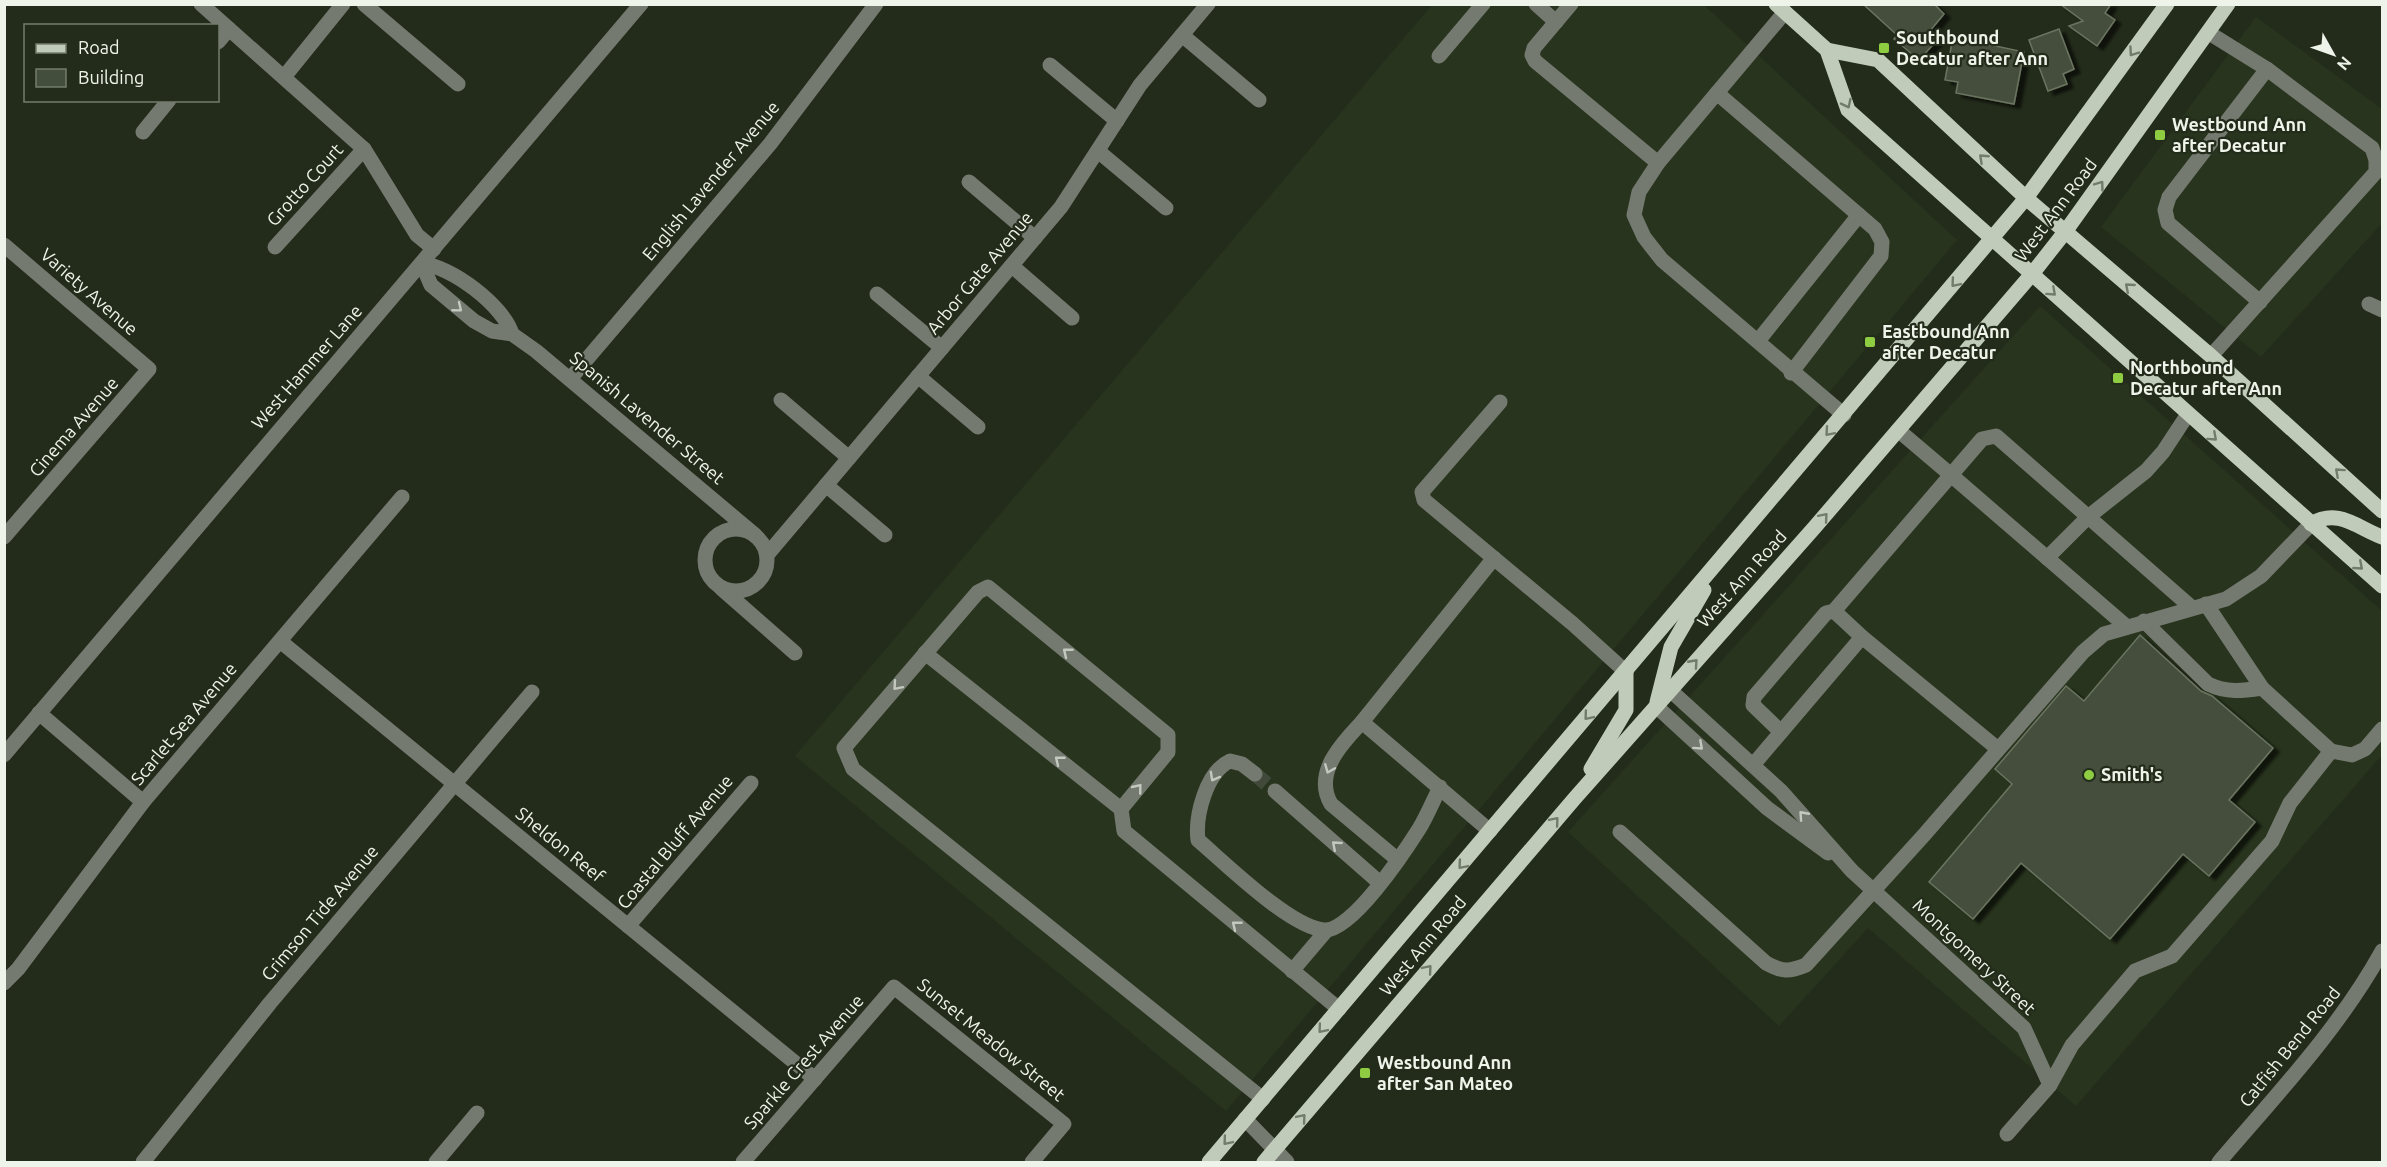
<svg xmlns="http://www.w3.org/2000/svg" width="2387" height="1167" viewBox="0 0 2387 1167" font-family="Ubuntu,sans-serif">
<defs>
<filter id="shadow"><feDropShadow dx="6" dy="4" stdDeviation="1.5" flood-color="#0009"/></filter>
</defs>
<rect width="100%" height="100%" fill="#232c1b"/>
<g fill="#28341d">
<path d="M 1432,5 L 1704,5 L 1957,240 L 1226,1111 L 795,756 Z"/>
<path d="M 2256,17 L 2382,109 L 2382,223 L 2261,357 L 2101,227 Z"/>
<path d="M 2040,306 L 2382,611 L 2382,755 L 2076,1106 L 1868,928 L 1779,1026 L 1568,832 Z"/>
</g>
<g fill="#444e3c" stroke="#6a7460" stroke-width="1.5" filter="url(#shadow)">
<path d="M 1863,4 L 1934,4 L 1944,14 L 1929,32 L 1942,35 L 1919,60 L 1894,39 L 1897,35 Z"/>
<path d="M 2060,4 L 2111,4 L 2105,13 L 2115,20 L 2097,46 L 2069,26 L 2083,21 Z"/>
<path d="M 2059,29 L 2074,69 L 2063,74 L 2067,84 L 2048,91 L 2029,40 Z"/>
<path d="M 1953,37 L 2024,52 L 2014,104 L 1956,93 L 1958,82 L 1945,80 Z"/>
<path d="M 2140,635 L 2201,691 L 2212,696 L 2273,748 L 2229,800 L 2255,822 L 2209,876 L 2183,854 L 2110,939 L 2021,863 L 1973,919 L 1929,882 L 2012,784 L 1995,769 L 2066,686 L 2084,701 Z"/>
</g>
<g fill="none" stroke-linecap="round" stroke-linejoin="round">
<path stroke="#414a3a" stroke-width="15" stroke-dasharray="15 8" stroke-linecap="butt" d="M 1255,774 L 1275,791"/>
<g stroke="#757a71" stroke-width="15">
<path d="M 201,4 L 364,149 L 417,235 L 434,249"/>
<path d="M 364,4 L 458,84"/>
<path d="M 1536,4 L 1556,22"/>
<path d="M 1571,4 L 1534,48 L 1532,55 L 1535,61 L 1658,163"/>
<path d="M 1785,12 L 1658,163 L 1639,192 L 1634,215 L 1644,237 L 1662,260 L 1844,415"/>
<path d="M 2209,33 L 2267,69 L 2372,148 L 2376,160 L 2376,172 L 2211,356"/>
<path d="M 1182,35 L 1259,100"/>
<path d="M 218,42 L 229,29"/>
<path d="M 1439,56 L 1483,4"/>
<path d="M 1050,65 L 1117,121"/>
<path d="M 284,77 L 343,4"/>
<path d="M 1717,93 L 1875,229 L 1882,242 L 1881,256 L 1791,373"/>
<path d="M 143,132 L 169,100"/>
<path d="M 1098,151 L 1166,208"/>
<path d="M 969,182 L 1035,238"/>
<path d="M 4,245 L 149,369 L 4,537"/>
<path d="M 275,247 L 364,149"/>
<path d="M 1012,266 L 1072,318"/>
<path d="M 877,294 L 942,348"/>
<path d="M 2260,302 L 2168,223 L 2165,210 L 2169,197 L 2267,69"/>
<path d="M 2369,304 L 2382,310"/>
<path d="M 512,334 C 504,306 450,265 422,264 L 431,285 L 474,321 L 492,331 L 512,334 L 536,351 L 755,535"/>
<path d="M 1758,341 L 1859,215"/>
<path d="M 918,376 L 978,427"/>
<path d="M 570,379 L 770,144 L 876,4"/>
<path d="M 781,400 L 849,458"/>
<path d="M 1500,402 L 1422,492 L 1424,500 L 1573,624 L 1626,672"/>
<path d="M 1898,430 L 1951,475 L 1982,439 L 1996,436 L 2191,607"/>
<path d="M 826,485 L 885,535"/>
<circle cx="736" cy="560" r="31"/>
<path d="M 767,555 L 1061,207 L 1140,85 L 1208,4"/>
<path d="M 2047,558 L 2088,517 L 2146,471 L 2163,452 L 2188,414"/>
<path d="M 721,588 L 795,653"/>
<path d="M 2206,604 L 2262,688 L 2331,751"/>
<path d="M 2144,621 L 2208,684 C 2227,693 2242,691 2262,688"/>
<path d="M 1862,637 L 1998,749"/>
<path d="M 280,641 L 815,1079"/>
<path d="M 925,653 L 1121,809"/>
<path d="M 1670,690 L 1781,791 L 1852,871 L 2024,1028 L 2050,1085"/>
<path d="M 1656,706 L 1767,808 L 1828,853"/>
<path d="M 39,713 L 143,802"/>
<path d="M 1362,722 C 1342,743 1313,773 1331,804 L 1398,860"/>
<path d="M 1781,732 L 1753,705 L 1754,697 L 1826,613 L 1834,611 L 1951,475 L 2127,627"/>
<path d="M 4,755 L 641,4"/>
<path d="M 1753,765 L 1862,637 L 1834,611"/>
<path d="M 1255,774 L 1242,764 L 1230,761 C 1206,772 1195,816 1198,840 C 1226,864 1290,927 1324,930 C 1351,933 1405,851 1419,829 C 1427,816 1433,801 1440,787"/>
<path d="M 1275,791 L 1380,883"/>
<path d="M 1490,831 L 1362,722 L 1494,558"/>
<path d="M 1620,832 L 1766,963 C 1782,972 1789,972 1806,965 L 1924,835 L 2083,652 L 2104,634 L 2226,599 L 2261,576 L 2311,524"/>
<path d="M 628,926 L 751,783"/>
<path d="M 1292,971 L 1326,931"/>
<path d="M 4,983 L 18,969 L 143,802 L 402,497"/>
<path d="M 1263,1099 L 853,769 L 844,748 L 978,592 L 988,587 L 1168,735 L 1168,752 L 1121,809 L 1124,831 L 1339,1009"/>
<path d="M 1245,1119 L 1287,1162"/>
<path d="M 2007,1134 L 2050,1085 L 2072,1045 L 2135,971 L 2172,956 L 2272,841 L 2290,803 L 2331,751 L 2352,755 L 2365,749 L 2382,729"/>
<path d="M 143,1162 L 270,1003 L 532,692"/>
<path d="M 436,1162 L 477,1113"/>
<path d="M 743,1162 L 894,987 L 1064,1124 L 1032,1162"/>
<path d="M 2219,1162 C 2277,1094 2339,1029 2382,951"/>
</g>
<g stroke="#c1cbb9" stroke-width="15">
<path d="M 1776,4 L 1827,50 L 1848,110 L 2382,586"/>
<path d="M 1827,50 L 1878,60 L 2026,198 L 2211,356 L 2382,511"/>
<path d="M 2311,524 C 2338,508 2356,527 2382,537"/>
<path d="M 1657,702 L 1671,647 L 1704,590"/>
<path d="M 1591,769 L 1626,710 L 1626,672"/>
<path d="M 1209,1162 L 2026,198 L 2167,4"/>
<path d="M 1264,1162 L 1575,798 L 1814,528 L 2032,274 L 2065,232 L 2228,4"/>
</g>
</g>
<defs><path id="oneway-chevron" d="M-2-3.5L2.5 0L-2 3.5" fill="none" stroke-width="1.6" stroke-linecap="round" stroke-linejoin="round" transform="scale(1.5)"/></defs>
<g stroke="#727c6a">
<use href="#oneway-chevron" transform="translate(2133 52) rotate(125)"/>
<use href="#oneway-chevron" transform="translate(1847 104) rotate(64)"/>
<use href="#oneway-chevron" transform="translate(1983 158) rotate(-137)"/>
<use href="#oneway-chevron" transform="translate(2100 185) rotate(-54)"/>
<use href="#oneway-chevron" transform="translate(1955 283) rotate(130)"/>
<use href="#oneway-chevron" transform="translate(2129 287) rotate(-139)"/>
<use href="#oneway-chevron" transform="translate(2052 292) rotate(42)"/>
<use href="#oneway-chevron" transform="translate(1829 432) rotate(131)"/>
<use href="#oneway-chevron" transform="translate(2213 437) rotate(42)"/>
<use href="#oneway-chevron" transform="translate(2339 472) rotate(-138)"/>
<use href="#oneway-chevron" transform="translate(1824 517) rotate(-49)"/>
<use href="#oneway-chevron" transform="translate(2359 566) rotate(41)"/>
<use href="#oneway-chevron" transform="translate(1694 663) rotate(-48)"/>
<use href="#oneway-chevron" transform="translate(1588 716) rotate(130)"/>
<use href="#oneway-chevron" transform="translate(1555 821) rotate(-50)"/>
<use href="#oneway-chevron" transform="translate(1462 865) rotate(130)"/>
<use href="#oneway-chevron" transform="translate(1428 969) rotate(-50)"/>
<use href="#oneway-chevron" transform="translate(1322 1029) rotate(130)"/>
<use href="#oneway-chevron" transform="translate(1302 1118) rotate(-50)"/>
<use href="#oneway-chevron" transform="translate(1227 1141) rotate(130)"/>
</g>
<g stroke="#c4c9bf">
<use href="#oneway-chevron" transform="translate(458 308) rotate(39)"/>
<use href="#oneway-chevron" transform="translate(1067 652) rotate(-141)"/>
<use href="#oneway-chevron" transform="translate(897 686) rotate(131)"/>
<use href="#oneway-chevron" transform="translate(1699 746) rotate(42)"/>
<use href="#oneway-chevron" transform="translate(1059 760) rotate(-141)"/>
<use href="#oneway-chevron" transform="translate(1329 769) rotate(112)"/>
<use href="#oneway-chevron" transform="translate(1214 777) rotate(119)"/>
<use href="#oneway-chevron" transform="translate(1138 788) rotate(-51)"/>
<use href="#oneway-chevron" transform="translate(1803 815) rotate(-132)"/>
<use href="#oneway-chevron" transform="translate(1336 845) rotate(-139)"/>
<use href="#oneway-chevron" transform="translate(1236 925) rotate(-141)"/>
</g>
<g fill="#8ecd42" stroke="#232c1b" stroke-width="2">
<rect x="1878" y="42" width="12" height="12" rx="3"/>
<rect x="2154" y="129" width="12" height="12" rx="3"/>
<rect x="1864" y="336" width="12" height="12" rx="3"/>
<rect x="2112" y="372" width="12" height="12" rx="3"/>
<circle cx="2089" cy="775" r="6"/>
<rect x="1359" y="1067" width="12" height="12" rx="3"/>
</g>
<g text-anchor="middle" stroke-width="4.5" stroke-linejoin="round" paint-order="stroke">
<g font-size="18" font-weight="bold" fill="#eef4e9" stroke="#232c1b" text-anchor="start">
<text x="1896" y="44">Southbound<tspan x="1896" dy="21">Decatur after Ann</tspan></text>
<text x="2172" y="131">Westbound Ann<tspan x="2172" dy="21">after Decatur</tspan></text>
<text x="1882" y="338">Eastbound Ann<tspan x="1882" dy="21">after Decatur</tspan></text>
<text x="2130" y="374">Northbound<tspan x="2130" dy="21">Decatur after Ann</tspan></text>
<text x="2101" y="781">Smith's</text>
<text x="1377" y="1069">Westbound Ann<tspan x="1377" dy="21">after San Mateo</tspan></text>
</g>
<g font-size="18" fill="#eef4e9" stroke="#232c1b">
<text transform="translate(711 181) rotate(-50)" y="6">English Lavender Avenue</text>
<text transform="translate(305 185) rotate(-48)" y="6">Grotto Court</text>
<text transform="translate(2056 210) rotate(-53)" y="6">West Ann Road</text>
<text transform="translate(980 273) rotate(-50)" y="6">Arbor Gate Avenue</text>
<text transform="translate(89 292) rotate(41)" y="6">Variety Avenue</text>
<text transform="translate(307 367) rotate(-49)" y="6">West Hammer Lane</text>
<text transform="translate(647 418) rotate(40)" y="6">Spanish Lavender Street</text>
<text transform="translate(74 427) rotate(-49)" y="6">Cinema Avenue</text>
<text transform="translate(1742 579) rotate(-48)" y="6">West Ann Road</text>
<text transform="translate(184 724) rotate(-50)" y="6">Scarlet Sea Avenue</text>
<text transform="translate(675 842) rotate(-50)" y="6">Coastal Bluff Avenue</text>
<text transform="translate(560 845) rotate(39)" y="6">Sheldon Reef</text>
<text transform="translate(320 913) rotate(-50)" y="6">Crimson Tide Avenue</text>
<text transform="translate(1423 946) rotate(-50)" y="6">West Ann Road</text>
<text transform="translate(1974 957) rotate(43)" y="6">Montgomery Street</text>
<text transform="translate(991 1040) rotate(39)" y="6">Sunset Meadow Street</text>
<text transform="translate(2290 1047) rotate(-51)" y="6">Catfish Bend Road</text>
<text transform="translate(804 1062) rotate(-49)" y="6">Sparkle Crest Avenue</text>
</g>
</g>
<rect width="2387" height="1167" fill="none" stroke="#eef4e9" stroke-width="12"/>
<rect x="24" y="24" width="195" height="78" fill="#232c1b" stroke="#747c6d" stroke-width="1.5"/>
<rect x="36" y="44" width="30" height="9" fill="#c1cbb9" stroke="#747c6d" stroke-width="1.5"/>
<text x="78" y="54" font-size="18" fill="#eef4e9">Road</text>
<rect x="36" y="69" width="30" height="18" fill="#444e3c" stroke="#747c6d" stroke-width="1.5"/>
<text x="78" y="84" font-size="18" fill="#eef4e9">Building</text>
<g transform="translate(2333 54) rotate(130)" stroke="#232c1b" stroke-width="4.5" paint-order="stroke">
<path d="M0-4.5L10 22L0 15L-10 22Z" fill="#eef4e9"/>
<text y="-9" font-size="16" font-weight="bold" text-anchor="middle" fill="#eef4e9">N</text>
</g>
</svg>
